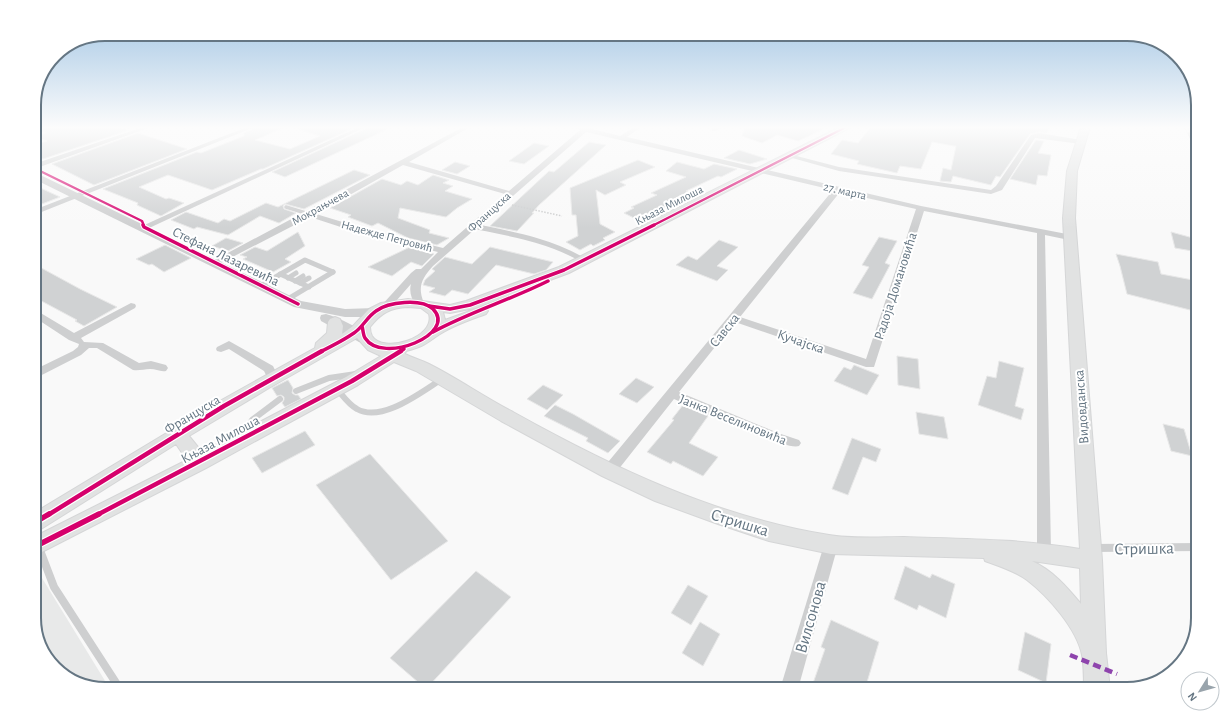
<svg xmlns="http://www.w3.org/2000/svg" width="1232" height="723" viewBox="0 0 1232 723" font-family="'Alegreya Sans',sans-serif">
<rect width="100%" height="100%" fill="#f9f9f9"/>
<path fill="#e8e9e9" d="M 34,565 L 110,689 L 70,680 L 46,657 L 34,622 Z"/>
<g fill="#d0d2d3" stroke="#e8e8e8">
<path d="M 46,127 L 117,127 L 129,130 L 43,159 L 34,155 L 34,145 L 47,141 L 35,137 L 46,133 L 40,130 Z"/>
<path d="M 256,127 L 285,127 L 255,140 L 290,149 L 320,136 L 297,129 L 298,127 L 356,127 L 263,169 L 261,169 L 212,190 L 168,175 L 139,187 L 166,199 L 169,198 L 184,203 L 161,216 L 137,205 L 138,203 L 103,189 L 197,152 L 201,153 L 244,136 L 244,133 Z"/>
<path d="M 367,127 L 392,127 L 285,177 L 272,172 L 367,128 Z"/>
<path d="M 744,127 L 828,127 L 798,141 L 777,135 L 762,143 L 742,136 Z"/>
<path d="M 871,127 L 1050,127 L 1047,133 L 1039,132 L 1030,134 L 1000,177 L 996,176 L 991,185 L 953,176 L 951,182 L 940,181 L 943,168 L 951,170 L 956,146 L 954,146 L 932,142 L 921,169 L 900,166 L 897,173 L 857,164 L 859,161 L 831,154 L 842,140 L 858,143 Z"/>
<path d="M 138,133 L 187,149 L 94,185 L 52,164 Z"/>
<path d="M 1036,140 L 1044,141 L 1038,153 L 1051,155 L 1047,176 L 1038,175 L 1036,185 L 1010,179 Z"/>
<path d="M 589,142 L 606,145 L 539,205 L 532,213 L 534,213 L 517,231 L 490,226 L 549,171 L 554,172 Z"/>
<path d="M 534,143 L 549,146 L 524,164 L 509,161 Z"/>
<path d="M 739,150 L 767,159 L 750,164 L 724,158 Z"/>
<path d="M 638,160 L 655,167 L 620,182 L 626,185 L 605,195 L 596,190 L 600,224 L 615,232 L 603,238 L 605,240 L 593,246 L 591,244 L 580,250 L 566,242 L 578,236 L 576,215 L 572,215 L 570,188 Z"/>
<path d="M 455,162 L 470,166 L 457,174 L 442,170 Z"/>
<path d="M 677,162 L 704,169 L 714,164 L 737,169 L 721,177 L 718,176 L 686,191 L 688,192 L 666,203 L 669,205 L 638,220 L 624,213 L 634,208 L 631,207 L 657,195 L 651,193 L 686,177 L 666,171 Z"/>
<path d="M 354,170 L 370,175 L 304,209 L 285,204 L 283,206 L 284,209 L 296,213 L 279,223 L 260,216 L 228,235 L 197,227 L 194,229 L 171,220 L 186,212 L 218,223 L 224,219 L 230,221 L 266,203 L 278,207 Z"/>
<path d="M 433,175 L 449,180 L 443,183 L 453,186 L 445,191 L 472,199 L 457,208 L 446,217 L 400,208 L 398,218 L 430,230 L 429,233 L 449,238 L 437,245 L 408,238 L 378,223 L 372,226 L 348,217 L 351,215 L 330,208 L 382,179 L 401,185 L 407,181 L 418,185 Z"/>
<path d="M 34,185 L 60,197 L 34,207 Z"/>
<path d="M 298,232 L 305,246 L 285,259 L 291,262 L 273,272 L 243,259 L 247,257 L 240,255 L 255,247 L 267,251 Z"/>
<path d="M 1171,232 L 1193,238 L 1198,252 L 1175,248 Z"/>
<path d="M 879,237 L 897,241 L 885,263 L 890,265 L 872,299 L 853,293 L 869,267 L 862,265 Z"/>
<path d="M 226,238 L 243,243 L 228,251 L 212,246 Z"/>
<path d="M 719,240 L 738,247 L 717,266 L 728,270 L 717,281 L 676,265 L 688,256 L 697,260 Z"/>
<path d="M 165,245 L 191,258 L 164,272 L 152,264 L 149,265 L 136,259 Z"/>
<path d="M 410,247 L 434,254 L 422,266 L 411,262 L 392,276 L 368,267 Z"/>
<path d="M 490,247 L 553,262 L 546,270 L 534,274 L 496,265 L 468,294 L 452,290 L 445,296 L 429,292 L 435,288 L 423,285 L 425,280 L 435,271 L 432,269 L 445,257 L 472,264 Z"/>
<path d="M 1116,254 L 1158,262 L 1161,274 L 1198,281 L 1198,312 L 1127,294 L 1120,266 Z"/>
<path d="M 34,264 L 80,289 L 117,307 L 84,326 L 75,321 L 77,320 L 34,297 Z"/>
<path d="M 897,356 L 918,359 L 920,389 L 898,385 Z"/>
<path d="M 999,361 L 1024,368 L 1015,406 L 1024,409 L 1021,420 L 978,405 L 987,376 L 996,378 Z"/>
<path d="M 854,365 L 879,375 L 867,395 L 834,381 L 844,367 L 851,370 Z"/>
<path d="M 636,378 L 654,387 L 637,403 L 619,394 Z"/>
<path d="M 288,380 L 293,388 L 292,393 L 295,395 L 298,395 L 301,399 L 285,407 L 282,403 L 284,400 L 284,397 L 281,395 L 277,396 L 272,388 Z"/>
<path d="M 543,385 L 563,395 L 547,410 L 527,399 Z"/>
<path d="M 555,405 L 573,414 L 620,441 L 608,453 L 586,441 L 588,438 L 544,416 Z"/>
<path d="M 683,405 L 708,416 L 689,443 L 718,457 L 703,476 L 673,461 L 671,464 L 647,452 L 674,420 L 672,419 Z"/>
<path d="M 916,412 L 944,417 L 948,439 L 919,434 Z"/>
<path d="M 1163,424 L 1184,429 L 1192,456 L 1171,451 Z"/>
<path d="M 305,431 L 315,445 L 262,473 L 252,458 Z"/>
<path d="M 852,438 L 881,449 L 876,462 L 863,457 L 848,495 L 832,489 Z"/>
<path d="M 370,454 L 448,541 L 391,580 L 316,485 Z"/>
<path d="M 905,566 L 930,578 L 932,574 L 955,584 L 946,618 L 919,605 L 917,610 L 894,599 Z"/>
<path d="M 476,571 L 511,597 L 426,689 L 390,658 Z"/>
<path d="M 688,585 L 708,596 L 691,625 L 671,613 Z"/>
<path d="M 831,620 L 879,642 L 865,689 L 811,689 L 825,649 L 821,647 Z"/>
<path d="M 700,622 L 720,634 L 703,666 L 682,653 Z"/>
<path d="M 1025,632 L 1051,644 L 1046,683 L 1018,670 Z"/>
</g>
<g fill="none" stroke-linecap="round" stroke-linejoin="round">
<g stroke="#d5d6d7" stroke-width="2">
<path id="secondary" d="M 840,127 L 851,127 L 569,273 L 475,308 L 450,313 L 443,312 L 445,320 L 481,307 L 486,308 L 488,311 L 486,314 C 470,320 451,326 437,336 C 424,345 422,347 406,351 L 405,354 C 413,358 421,360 429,364 C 457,378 484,397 513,412 C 612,467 716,517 829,535 C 851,539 881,537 904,537 C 963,539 1022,539 1080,549 L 1063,218 L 1067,171 L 1081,127 L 1090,127 L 1077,171 L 1075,218 L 1102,560 L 1106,653 L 1110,689 L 1084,689 C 1084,678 1084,666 1082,655 C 1077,629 1048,596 1027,580 C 1015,571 999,566 985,561 L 984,558 L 831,554 L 769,541 L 718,524 L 655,501 L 602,476 L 501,421 L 416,371 L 394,362 L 358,385 L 206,468 L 34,556 L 34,537 L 187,460 L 176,444 L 41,529 L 34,532 L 34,513 L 218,402 L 315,348 L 316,343 L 327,333 L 328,322 L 330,319 L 335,317 L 340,319 L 343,326 L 342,334 L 353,326 L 369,309 L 381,303 L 408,299 L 450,305 L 466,301 L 559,267 ZM 408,307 L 421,308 L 429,314 C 436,338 383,354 372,336 C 371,334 370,329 370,327 C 381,313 390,308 408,307 ZM 357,338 L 368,350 L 381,356 L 346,377 L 202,452 L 189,436 L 269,388 ZM 1032,561 L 1080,568 L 1081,604 C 1067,587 1052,570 1032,561 Z"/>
</g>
<path stroke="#cbcccd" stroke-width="1.5" stroke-dasharray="1.5 1.5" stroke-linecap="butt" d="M 512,205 L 562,216"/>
<path stroke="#cecfd0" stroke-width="3.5" d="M 286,207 L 309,214"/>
<g stroke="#cecfd0" stroke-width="5">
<path d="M 473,226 C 511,234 549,240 583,260"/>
<path d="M 280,274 L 309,287"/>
<path d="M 288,278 L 296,273"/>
<path d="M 295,281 L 303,276"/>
<path d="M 300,283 L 309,278"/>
<path d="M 260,286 L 305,260 L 333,272"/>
<path d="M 288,299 L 333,272"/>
</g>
<g stroke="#cecfd0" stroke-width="6">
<path d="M 337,389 C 343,396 349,405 357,409 C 382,423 421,392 442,379"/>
<path d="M 296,391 L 329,378 L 356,374"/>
<path d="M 243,435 L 252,420 L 280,399"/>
</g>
<g stroke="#cecfd0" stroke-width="8">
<path d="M 40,545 L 41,553 L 54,587 L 120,689"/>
<path d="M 1094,548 L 1198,547"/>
</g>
<g fill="#cecfd0" fill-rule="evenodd">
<path d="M 34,127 L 45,127 L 34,131 Z"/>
<path d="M 143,127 L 151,127 L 34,169 L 34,164 Z"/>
<path d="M 247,127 L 255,127 L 34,215 L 34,210 Z"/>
<path d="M 359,127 L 366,127 L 147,229 L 144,230 L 140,227 Z"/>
<path d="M 463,127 L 470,127 L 409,162 L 509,191 L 580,130 L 573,128 L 572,127 L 590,127 L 589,128 L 620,136 L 634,127 L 641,127 L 627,137 L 921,206 L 1072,235 L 1073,237 L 1072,239 L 1069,240 L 1045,235 L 1051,552 L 1049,556 L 1044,558 L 1039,556 L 1037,552 L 1037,233 L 924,211 L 874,367 L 866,367 L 735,322 L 679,392 L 778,433 L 799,440 L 801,443 L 799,446 C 783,451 694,408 674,399 L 614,475 L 609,476 L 604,475 L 602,471 L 604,467 L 833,190 L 586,132 L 433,266 C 422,278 417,287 424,303 L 422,305 L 416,305 C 411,299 409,291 411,284 L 389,309 L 381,309 L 380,307 L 411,273 L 416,269 L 421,269 L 438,252 L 353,231 L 310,217 L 217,265 L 211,265 L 209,263 ZM 403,165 L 505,194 L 443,248 L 359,227 L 316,214 ZM 840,192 L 916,209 L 866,359 L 740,317 Z"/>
<path d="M 716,127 L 723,127 L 716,131 L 712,131 L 712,129 Z"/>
<path d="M 1039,133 L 1081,140 L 1084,142 L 1081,144 L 1035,138 L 1002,190 L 991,194 L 839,171 L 785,156 L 789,154 L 839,167 L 991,190 L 996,186 L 1031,135 Z"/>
<path d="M 131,303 L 135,304 L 136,306 L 135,308 L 81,338 L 84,342 L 103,343 L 139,363 L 151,361 L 166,365 L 168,368 L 166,371 C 160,372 156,369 150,369 C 144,369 139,371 133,370 L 97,348 L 89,348 L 81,355 L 34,379 L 34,370 L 73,351 L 78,347 L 79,344 L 69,340 L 34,317 L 34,309 L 74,333 Z"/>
<path d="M 229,341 L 273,366 L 279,378 L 277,381 L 269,381 L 264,371 L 229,349 L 221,352 L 217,351 L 216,349 L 217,347 Z"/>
<path d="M 831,539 L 836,541 L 838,545 L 798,689 L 780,689 L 824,545 L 826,541 Z"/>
</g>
<g fill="#cecfd0" fill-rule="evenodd">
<path d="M 34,172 L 301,301 L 345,309 L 375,308 L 380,309 L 381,312 L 380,315 L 365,317 L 345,317 L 294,307 L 34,179 Z"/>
<path d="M 326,314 C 337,317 365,330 371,339 L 369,342 L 364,343 L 359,342 L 321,321 L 320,318 L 321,315 Z"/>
</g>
<use href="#secondary" fill="#e1e2e2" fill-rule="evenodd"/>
<g stroke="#c3c5c6" stroke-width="3">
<path id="rail" d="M 1186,127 L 1198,152"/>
</g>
<use href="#rail" stroke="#fff" stroke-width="2" stroke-dasharray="6" stroke-linecap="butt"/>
<path stroke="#8e44ad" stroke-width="4.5" stroke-dasharray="8 4.5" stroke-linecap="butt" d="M 1070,655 L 1117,674"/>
<g stroke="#fff" stroke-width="4">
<g id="cycleway-far3">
<path d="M 34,168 L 142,221 L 144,226"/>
<path d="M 652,226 L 846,127"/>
</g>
</g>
<g stroke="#fff" stroke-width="5.5">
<g id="cycleway-far2">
<path d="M 143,225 L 144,227 L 298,304"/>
<path d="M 429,306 L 450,309 L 470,305 L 564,270 L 654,225"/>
<path d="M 433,332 C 470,312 510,300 548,281"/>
<path d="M 320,352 C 332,346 344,340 354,333 C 363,327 367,317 376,311 C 388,302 421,298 433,309 C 458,334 382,365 365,338 C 363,335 363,329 362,326"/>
<path d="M 399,352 L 404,349"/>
</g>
</g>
<g stroke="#fff" stroke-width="7">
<g id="cycleway-far1">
<path d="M 48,515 L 224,406 L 322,351"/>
<path d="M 97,515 L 352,381 L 401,351"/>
</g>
</g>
<g stroke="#fff" stroke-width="8">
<g id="cycleway">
<path d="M 34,523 L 49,514"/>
<path d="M 34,547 L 99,514"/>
</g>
</g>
<use href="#cycleway-far3" stroke="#d6006c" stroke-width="2.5"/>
<use href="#cycleway-far2" stroke="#d6006c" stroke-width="3.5"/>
<use href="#cycleway-far1" stroke="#d6006c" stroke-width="4.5"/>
<use href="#cycleway" stroke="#d6006c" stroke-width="5.5"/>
</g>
<linearGradient id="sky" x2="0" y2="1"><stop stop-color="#9dc2e2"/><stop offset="0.56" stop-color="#fcfcfc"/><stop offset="1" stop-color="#fcfcfc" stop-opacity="0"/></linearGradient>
<rect width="1232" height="228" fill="url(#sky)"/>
<g text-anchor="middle" stroke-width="4" stroke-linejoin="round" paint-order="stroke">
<g font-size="12" fill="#657683" stroke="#fff">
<text transform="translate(845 191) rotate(13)" y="4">27. марта</text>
<text transform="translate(669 205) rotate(-27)" y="4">Књаза Милоша</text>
<text transform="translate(320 207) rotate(-29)" y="4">Мокрањчева</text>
<text transform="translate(489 212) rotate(-42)" y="4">Француска</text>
<text transform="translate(387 236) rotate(15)" y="4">Надежде Петровић</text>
</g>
<g font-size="14" fill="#657683" stroke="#fff">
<text transform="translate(226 256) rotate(26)" y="5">Стефана Лазаревића</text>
<text transform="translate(895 286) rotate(-72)" y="5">Радоја Домановића</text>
<text transform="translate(724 330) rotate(-51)" y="5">Савска</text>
<text transform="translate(801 341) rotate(19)" y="5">Кучајска</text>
<text transform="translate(1081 407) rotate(-94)" y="5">Видовданска</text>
<text transform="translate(192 414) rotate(-31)" y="5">Француска</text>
<text transform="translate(733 419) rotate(22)" y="5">Јанка Веселиновића</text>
<text transform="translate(220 439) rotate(-28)" y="5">Књаза Милоша</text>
</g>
<g font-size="17" fill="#657683" stroke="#fff">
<text transform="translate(740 522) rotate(17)" y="6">Стришка</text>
<text transform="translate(1144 548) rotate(-1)" y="6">Стришка</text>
<text transform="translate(810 617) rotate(-74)" y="6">Вилсонова</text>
</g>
</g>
<path d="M0 0H1232V723H0ZM105 41H1127A64 64 0 0 1 1191 105V618A64 64 0 0 1 1127 682H105A64 64 0 0 1 41 618V105A64 64 0 0 1 105 41Z" fill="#fff" fill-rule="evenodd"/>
<path fill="none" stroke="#657683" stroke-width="2" d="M105 41H1127A64 64 0 0 1 1191 105V618A64 64 0 0 1 1127 682H105A64 64 0 0 1 41 618V105A64 64 0 0 1 105 41Z"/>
<g transform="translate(1200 691) rotate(233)"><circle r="19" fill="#ffffff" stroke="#c1c8cd"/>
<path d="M0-3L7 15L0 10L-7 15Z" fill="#99a4ac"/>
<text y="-6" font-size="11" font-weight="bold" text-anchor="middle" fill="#657683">N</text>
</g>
</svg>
